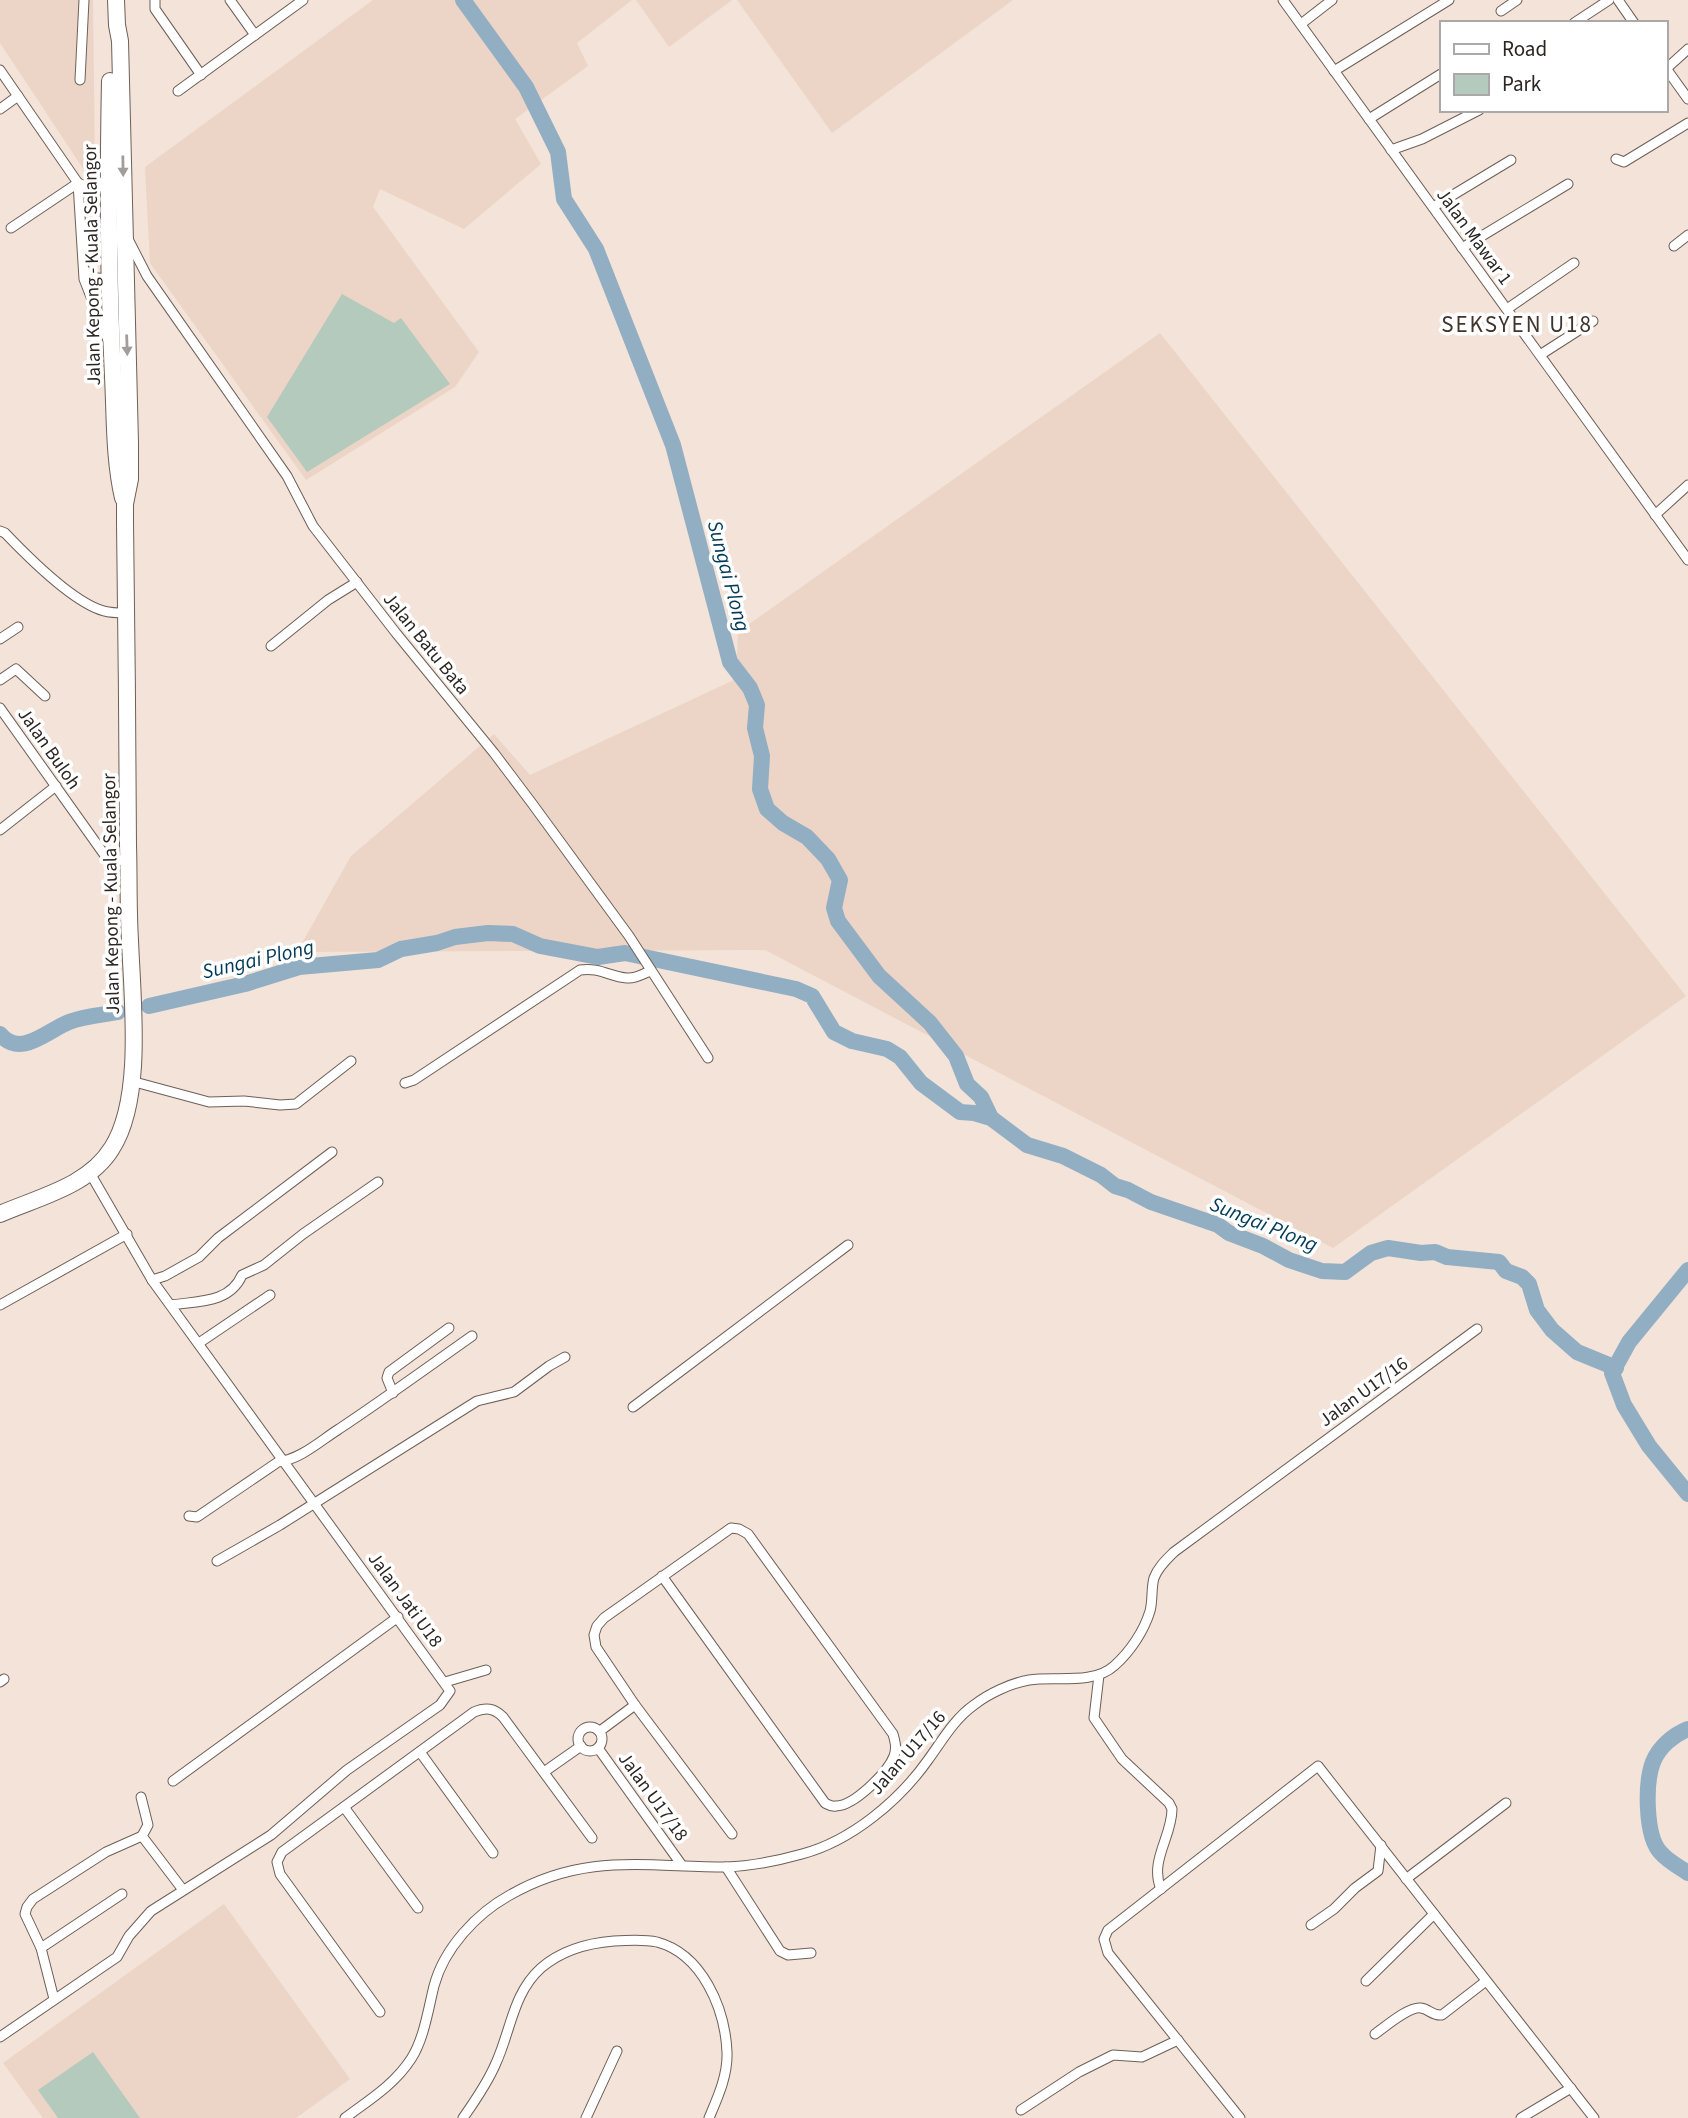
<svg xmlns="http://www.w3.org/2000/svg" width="1688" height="2118" viewBox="0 0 1688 2118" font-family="'Source Sans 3',sans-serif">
<rect width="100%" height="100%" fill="#f3e3d9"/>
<g fill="#ecd5c7">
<path d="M 0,0 L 93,0 L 95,167 L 88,176 L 0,43 Z"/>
<path d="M 373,0 L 632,0 L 577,43 L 588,66 L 515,119 L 541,164 L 464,229 L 380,189 L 373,207 L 479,352 L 455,387 L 306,480 L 150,263 L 145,167 Z"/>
<path d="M 636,0 L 732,0 L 669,47 Z"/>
<path d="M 737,0 L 1013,0 L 832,133 Z"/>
<path d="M 1160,333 L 1686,996 L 1333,1248 L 765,950 L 297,952 L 351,856 L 494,734 L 530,775 L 736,679 L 738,632 Z"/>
<path d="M 224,1904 L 350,2079 L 296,2118 L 43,2118 L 3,2063 Z"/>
</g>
<g fill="#b4cabc">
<path d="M 342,294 L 394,323 L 401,318 L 450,384 L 307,472 L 267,417 Z"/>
<path d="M 93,2052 L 140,2118 L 58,2118 L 38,2090 Z"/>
</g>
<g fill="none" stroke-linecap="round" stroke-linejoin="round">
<g stroke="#91aec3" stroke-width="16">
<path d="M 463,0 L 526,87 L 558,152 L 564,199 L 596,249 L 673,445 L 730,662 L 750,688 L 757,705 L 755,728 L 762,756 L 760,789 L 767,809 L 783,823 L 807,837 L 828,859 L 840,880 L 834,908 L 838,921 L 879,976 L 930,1023 L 956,1056 L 967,1084 L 981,1097 L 991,1118"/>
<path d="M 149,1006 L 245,984 L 299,967 L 378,960 L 401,949 L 437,943 L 455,937 L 488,933 L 513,934 L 540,946 L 598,957 L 625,953 L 796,989 L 812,996 L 834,1032 L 852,1041 L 887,1049 L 900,1057 L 921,1083 L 960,1112 L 974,1113 L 991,1118 L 1027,1145 L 1063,1156 L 1101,1175 L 1115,1186 L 1128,1190 L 1151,1202 L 1218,1225 L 1229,1233 L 1263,1246 L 1289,1260 L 1322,1271 L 1345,1272 L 1371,1253 L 1388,1248 L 1421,1253 L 1435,1252 L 1447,1257 L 1499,1262 L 1506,1271 L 1522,1277 L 1529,1284 L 1537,1310 L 1552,1330 L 1577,1352 L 1616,1368"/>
<path d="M 0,1034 C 20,1059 48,1030 69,1022 C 84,1016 102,1015 118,1012"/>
<path d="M 1688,1270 L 1629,1342 L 1612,1373 L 1624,1405 L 1649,1446 L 1688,1494"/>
<path d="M 1688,1729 C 1673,1735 1659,1747 1653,1762 C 1645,1783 1645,1837 1661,1853 C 1668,1861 1679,1867 1688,1873"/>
</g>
<g stroke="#6d6057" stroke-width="11">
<g id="street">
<path d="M 155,0 L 155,9 L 201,75"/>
<path d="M 230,0 L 255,35"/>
<path d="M 1283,0 L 1688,560"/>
<path d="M 1618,0 L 1634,23"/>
<path d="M 1501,11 L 1517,0"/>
<path d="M 1574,23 L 1609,0"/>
<path d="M 1301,24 L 1332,0"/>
<path d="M 1665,67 L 1688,99"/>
<path d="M 1667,68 L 1688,49"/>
<path d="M 0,70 L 78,183 L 84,279 L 108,340"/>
<path d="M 1334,71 L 1449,0"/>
<path d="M 80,80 L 84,0"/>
<path d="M 178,91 L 303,0"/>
<path d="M 0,109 L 18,96"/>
<path d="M 1369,119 L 1441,74"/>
<path d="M 1391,150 L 1422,139 L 1479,110"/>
<path d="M 1616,159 L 1624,162 L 1688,123"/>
<path d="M 78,183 L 92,189 L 100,187 L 107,176"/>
<path d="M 1433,207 L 1511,160"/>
<path d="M 11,228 L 78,183"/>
<path d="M 128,239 L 147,276 L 287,476 L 313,526 L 396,633 L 494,753 L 531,802 L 629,936 L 708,1058"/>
<path d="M 1674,246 L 1688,235"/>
<path d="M 1462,248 L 1568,184"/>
<path d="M 84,269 C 92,279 99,279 111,278"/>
<path d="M 1507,309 L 1574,263"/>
<path d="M 1540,355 L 1593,321"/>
<path d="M 1655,515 L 1688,485"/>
<path d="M 0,531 L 5,533 C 27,556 74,603 104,611 C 111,613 119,613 126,613"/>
<path d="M 0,639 L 18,627"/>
<path d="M 271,646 L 328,600 L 357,582"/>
<path d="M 0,680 L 16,669 L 45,696"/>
<path d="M 0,708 L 106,857 L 129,862"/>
<path d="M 0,830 L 56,786"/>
<path d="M 131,1081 L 209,1102 L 244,1101 L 280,1105 L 296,1104 L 351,1061"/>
<path d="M 405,1083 L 414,1080 L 580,970 C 600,967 610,977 627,978 C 635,979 643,974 650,971"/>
<path d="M 152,1280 L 165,1276 L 199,1257 L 218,1238 L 332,1152"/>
<path d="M 0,1305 L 127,1234"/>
<path d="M 171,1305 C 199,1301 230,1303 242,1275 L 264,1265 L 303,1234 L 378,1182"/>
<path d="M 199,1343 L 270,1295"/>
<path d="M 393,1393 L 387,1378 L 389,1372 L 449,1328"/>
<path d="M 633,1407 L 848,1245"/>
<path d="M 189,1516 L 197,1517 L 278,1462 C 301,1459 320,1441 339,1429 C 384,1399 428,1367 472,1336"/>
<path d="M 217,1561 L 280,1525 L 477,1401 L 514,1392 L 549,1366 L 565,1357"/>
<path d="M 662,1576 L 825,1803 C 829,1805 831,1807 836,1806 C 854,1806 888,1772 894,1756 C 897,1748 895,1741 893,1734 L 748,1534 L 739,1529 L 731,1528 L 604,1618 L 597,1626 L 594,1635 L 596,1647 L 635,1705 L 732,1834"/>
<path d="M 1099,1675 L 1094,1718 L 1122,1759 L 1169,1803 L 1172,1809 C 1172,1837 1149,1861 1161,1889"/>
<path d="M 0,1682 L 4,1679"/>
<path d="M 445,1682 L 486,1670"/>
<circle cx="590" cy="1739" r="12"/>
<path d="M 600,1731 L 635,1705"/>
<path d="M 598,1748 L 681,1864"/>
<path d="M 420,1752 L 493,1853"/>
<path d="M 544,1772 L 581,1746"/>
<path d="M 173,1781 L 398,1617"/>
<path d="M 141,1797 L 148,1825 L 142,1836 L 183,1890"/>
<path d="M 344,1807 L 418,1908"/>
<path d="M 726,1867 L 780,1951 L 788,1955 L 811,1953"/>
<path d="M 1406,1879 L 1506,1803"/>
<path d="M 1311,1925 L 1334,1909 L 1355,1888 L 1378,1871 L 1381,1845"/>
<path d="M 41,1948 L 122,1894"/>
<path d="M 1366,1981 L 1434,1914"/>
<path d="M 54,1999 L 41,1948 L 25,1914 L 27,1907 L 33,1899 L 106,1852 L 142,1836"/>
<path d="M 380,2012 L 280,1874 L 277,1862 L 282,1852 L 474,1712 C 486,1707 494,1708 503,1717 L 592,1838"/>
<path d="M 1375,2034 C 1385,2027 1409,2006 1421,2008 C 1429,2009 1432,2016 1442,2015 L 1486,1981"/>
<path d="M 0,2037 L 117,1957 L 129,1936 L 151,1911 L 271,1835 L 347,1770 L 440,1705 L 450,1691 L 152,1280 L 90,1173"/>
<path d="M 1021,2110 L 1079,2072 L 1113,2055 L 1142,2057 L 1178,2040"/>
<path d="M 345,2118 C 369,2100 394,2085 411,2059 C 424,2039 428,2010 434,1986 C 444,1948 477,1913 510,1895 C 585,1852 646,1867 726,1867 C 752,1866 777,1861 802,1854 C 851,1841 899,1801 928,1760 C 942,1741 954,1719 974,1705 C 988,1694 1011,1683 1029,1680 C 1055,1676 1093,1685 1114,1666 C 1130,1652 1144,1631 1150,1611 C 1153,1600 1151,1588 1154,1578 C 1158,1567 1167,1559 1174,1552 L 1477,1329"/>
<path d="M 463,2118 C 475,2101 488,2082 496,2063 C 511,2030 513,1993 541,1968 C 562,1950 588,1943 614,1941 C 628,1940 644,1939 657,1942 C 702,1954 725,2008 727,2052 C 728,2075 718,2097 709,2118"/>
<path d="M 586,2118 L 617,2051"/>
<path d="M 1240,2118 L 1108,1953 L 1104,1939 L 1108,1930 L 1318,1766 L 1594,2118"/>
<path d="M 1521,2118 L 1571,2088"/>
</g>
</g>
<g stroke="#6d6057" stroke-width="18">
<g id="highway">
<path d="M 110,81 C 108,179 108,277 113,376 C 115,416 114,459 123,498"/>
<path d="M 0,1214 C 39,1197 89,1186 112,1148 C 144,1098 132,998 130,940 C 128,908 129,877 128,845 C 127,737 127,630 125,522 L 125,504 L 130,479 L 130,443 L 120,41 L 117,25 L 116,0"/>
</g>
</g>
<use href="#street" stroke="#fff" stroke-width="9"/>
<use href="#highway" stroke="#fff" stroke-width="16"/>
</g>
<defs><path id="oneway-solid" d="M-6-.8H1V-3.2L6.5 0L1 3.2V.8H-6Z" transform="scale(1.75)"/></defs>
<g fill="#a09d9c">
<use href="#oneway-solid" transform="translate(123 166) rotate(89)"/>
<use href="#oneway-solid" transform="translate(127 345) rotate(88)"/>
</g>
<g text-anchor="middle" stroke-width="7" stroke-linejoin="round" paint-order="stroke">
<g font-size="19" fill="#2c2623" stroke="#fff">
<text transform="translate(1475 236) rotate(54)" y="7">Jalan Mawar 1</text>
<text transform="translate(91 265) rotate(-91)" y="7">Jalan Kepong - Kuala Selangor</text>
<text transform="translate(427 643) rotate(51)" y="7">Jalan Batu Bata</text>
<text transform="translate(50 748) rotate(55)" y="7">Jalan Buloh</text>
<text transform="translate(110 894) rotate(-91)" y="7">Jalan Kepong - Kuala Selangor</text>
<text transform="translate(1363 1391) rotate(-36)" y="7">Jalan U17/16</text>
<text transform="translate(406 1599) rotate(54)" y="7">Jalan Jati U18</text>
<text transform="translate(907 1752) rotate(-49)" y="7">Jalan U17/16</text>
<text transform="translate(654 1796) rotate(54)" y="7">Jalan U17/18</text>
</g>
<g font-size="21" font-style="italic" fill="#013a57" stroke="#fff">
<text transform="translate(729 576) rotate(75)" y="7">Sungai Plong</text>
<text transform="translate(258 959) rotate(-13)" y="7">Sungai Plong</text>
<text transform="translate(1264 1224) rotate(22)" y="7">Sungai Plong</text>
</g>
<g font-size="23" letter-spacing="2" fill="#42352e" stroke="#fff">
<text x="1517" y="332">SEKSYEN U18</text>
</g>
</g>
<rect x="1440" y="21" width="228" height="91" fill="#ffffff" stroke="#aba8a7" stroke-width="2"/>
<rect x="1454" y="44" width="35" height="10" fill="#ffffff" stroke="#aba8a7" stroke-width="2"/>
<text x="1502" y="56" font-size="21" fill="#2c2623">Road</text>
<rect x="1454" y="74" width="35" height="21" fill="#b4cabc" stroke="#aba8a7" stroke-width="2"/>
<text x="1502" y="91" font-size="21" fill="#2c2623">Park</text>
</svg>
